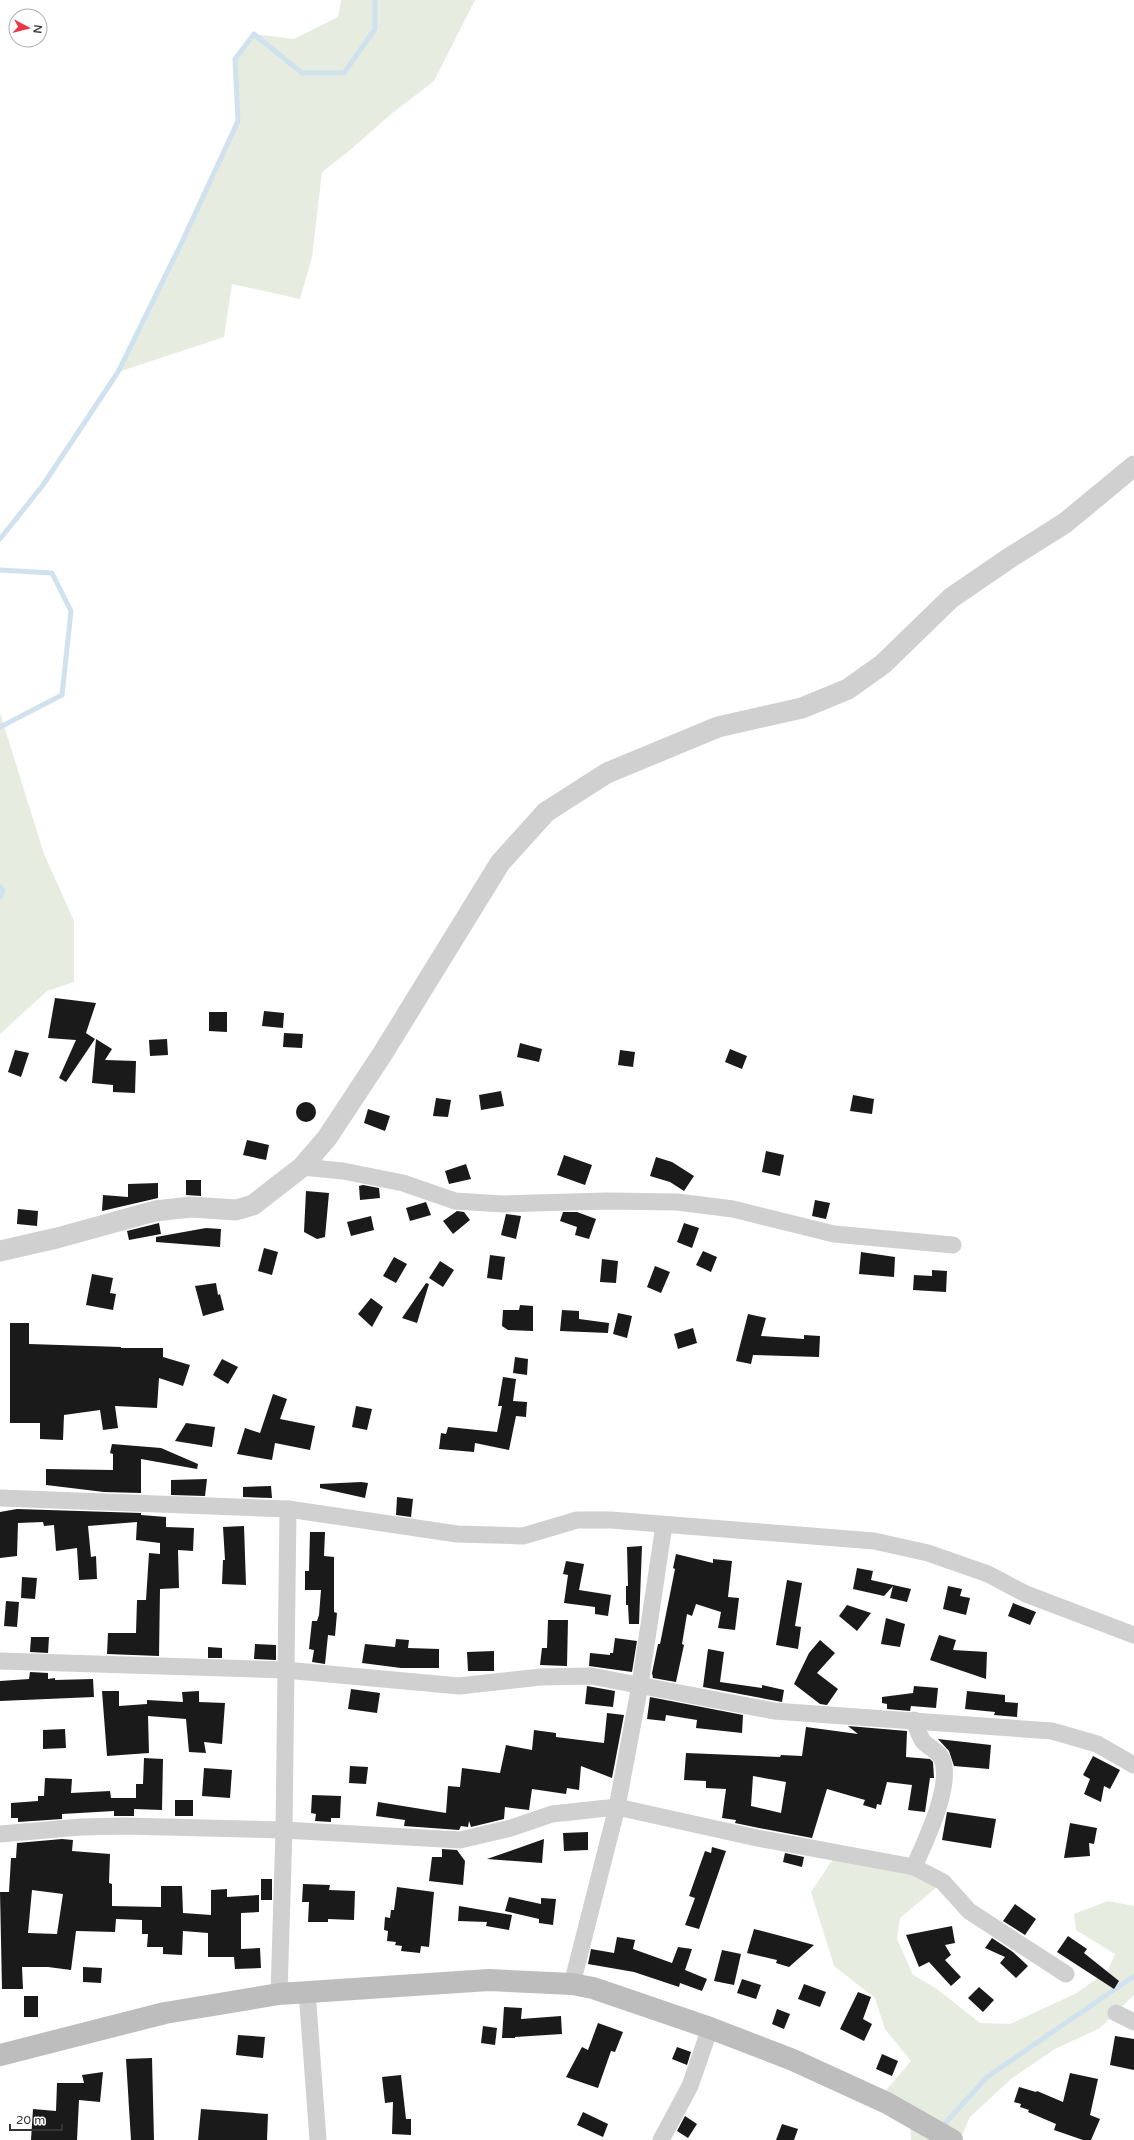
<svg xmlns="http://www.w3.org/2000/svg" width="1134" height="2140" viewBox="0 0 1134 2140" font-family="'Varela Round',sans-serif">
<rect width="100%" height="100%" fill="#fff"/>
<g fill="#e6ecdf">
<path d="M 341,0 L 475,0 L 434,81 L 390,115 L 349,151 L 322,172 L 312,257 L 300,299 L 232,284 L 224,337 L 118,372 L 182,242 L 238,121 L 235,59 L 254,34 L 294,39 L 338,17 Z"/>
<path d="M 0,713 L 44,854 L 74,921 L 74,982 L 47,991 L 0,1034 Z"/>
<path d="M 837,1853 L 943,1882 L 900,1918 L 897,1939 L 913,1975 L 937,1989 L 980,2023 L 1010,2024 L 1077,1993 L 1108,1970 L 1115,1954 L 1076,1930 L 1074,1914 L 1108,1901 L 1134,1906 L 1134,1995 L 1100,2028 L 1055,2049 L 1011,2079 L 970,2117 L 960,2140 L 911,2140 L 910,2119 L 876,2102 L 911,2061 L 885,2029 L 875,1998 L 834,1966 L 811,1892 Z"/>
</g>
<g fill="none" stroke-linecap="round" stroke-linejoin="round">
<g stroke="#cfe2ee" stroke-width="5">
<path d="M 0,539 L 43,485 L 118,372 L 182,242 L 238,121 L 235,59 L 254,34 L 302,73 L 344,73 L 375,29 L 375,0"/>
<path d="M 0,570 L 52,573 L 71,611 L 62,695 L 0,727"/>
<path d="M 0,887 L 3,890 L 0,897"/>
<path d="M 941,2128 L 987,2077 L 1134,1976"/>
</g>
</g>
<g fill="#1a1a1a" fill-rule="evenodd">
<path d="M 55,998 L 96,1003 L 86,1033 L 95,1039 L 66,1082 L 59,1078 L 76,1040 L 48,1038 Z"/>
<path d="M 264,1011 L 284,1013 L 283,1028 L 262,1026 Z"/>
<path d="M 209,1012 L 227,1012 L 227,1032 L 209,1031 Z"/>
<path d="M 284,1033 L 303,1034 L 302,1048 L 283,1047 Z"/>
<path d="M 96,1039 L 112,1049 L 105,1060 L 136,1061 L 135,1093 L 113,1092 L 113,1085 L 92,1083 Z"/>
<path d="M 167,1039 L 168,1055 L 150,1056 L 149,1040 Z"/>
<path d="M 520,1043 L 542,1049 L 539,1062 L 517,1057 Z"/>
<path d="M 730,1049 L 747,1056 L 742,1069 L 725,1062 Z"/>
<path d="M 15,1050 L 29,1053 L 21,1077 L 8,1072 Z"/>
<path d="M 620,1050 L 635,1052 L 633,1067 L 618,1065 Z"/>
<path d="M 501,1091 L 504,1106 L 481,1110 L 479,1095 Z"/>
<path d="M 853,1095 L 874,1099 L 872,1114 L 850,1111 Z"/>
<path d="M 436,1098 L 451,1100 L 448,1117 L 433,1116 Z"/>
<circle cx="306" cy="1112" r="10"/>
<path d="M 368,1109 L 390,1116 L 385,1131 L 364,1123 Z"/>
<path d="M 247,1140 L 269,1145 L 266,1160 L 243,1155 Z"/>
<path d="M 766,1151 L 784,1155 L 780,1176 L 762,1172 Z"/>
<path d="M 564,1155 L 592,1165 L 585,1185 L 557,1175 Z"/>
<path d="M 656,1157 L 672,1162 L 694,1176 L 684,1191 L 670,1182 L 650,1176 Z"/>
<path d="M 466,1164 L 471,1179 L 449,1184 L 445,1171 Z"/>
<path d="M 186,1180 L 201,1180 L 201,1196 L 186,1195 Z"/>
<path d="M 158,1183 L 158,1198 L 102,1211 L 103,1195 L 128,1197 L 128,1184 Z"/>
<path d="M 363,1185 L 379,1188 L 380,1198 L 360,1200 L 359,1186 Z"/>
<path d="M 306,1191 L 329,1193 L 325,1237 L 317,1239 L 304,1232 Z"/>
<path d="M 815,1200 L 830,1203 L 826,1219 L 812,1216 Z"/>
<path d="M 426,1202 L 431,1215 L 410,1221 L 406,1208 Z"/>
<path d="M 18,1209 L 38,1211 L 37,1226 L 17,1224 Z"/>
<path d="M 457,1211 L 464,1212 L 470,1220 L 453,1234 L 443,1221 Z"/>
<path d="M 563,1212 L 577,1212 L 596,1219 L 589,1239 L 575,1235 L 577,1227 L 560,1221 Z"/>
<path d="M 506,1214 L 521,1216 L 516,1239 L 501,1235 Z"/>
<path d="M 371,1216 L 374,1230 L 351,1236 L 347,1222 Z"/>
<path d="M 159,1223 L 161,1234 L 129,1240 L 127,1231 Z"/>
<path d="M 684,1223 L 699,1228 L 692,1248 L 677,1242 Z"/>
<path d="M 206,1228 L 221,1229 L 220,1247 L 156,1242 L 156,1237 Z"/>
<path d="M 264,1248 L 278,1252 L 272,1275 L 258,1271 Z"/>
<path d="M 703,1251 L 717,1257 L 711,1272 L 696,1265 Z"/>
<path d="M 861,1252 L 895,1257 L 894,1277 L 859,1274 Z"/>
<path d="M 490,1255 L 505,1257 L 502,1280 L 487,1278 Z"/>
<path d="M 394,1257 L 407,1264 L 396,1283 L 383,1276 Z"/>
<path d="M 602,1259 L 618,1261 L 616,1283 L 600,1282 Z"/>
<path d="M 440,1261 L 454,1270 L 443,1287 L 429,1278 Z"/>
<path d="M 655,1266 L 670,1272 L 661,1293 L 647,1287 Z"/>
<path d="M 932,1270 L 947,1271 L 946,1292 L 913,1290 L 914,1275 L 932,1276 Z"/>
<path d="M 92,1274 L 113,1278 L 110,1293 L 116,1294 L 113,1310 L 86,1305 Z"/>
<path d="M 216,1283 L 218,1295 L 220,1294 L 224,1310 L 203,1316 L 195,1286 Z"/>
<path d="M 426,1283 L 429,1284 L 417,1323 L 402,1318 Z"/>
<path d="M 371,1298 L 383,1307 L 372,1327 L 358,1314 Z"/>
<path d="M 520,1305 L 533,1306 L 533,1331 L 508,1330 L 502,1326 L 503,1310 L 519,1310 Z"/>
<path d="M 562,1310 L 579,1311 L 579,1319 L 609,1323 L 608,1333 L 560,1331 Z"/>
<path d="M 618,1313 L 632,1316 L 627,1338 L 613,1334 Z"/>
<path d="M 748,1314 L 766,1318 L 761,1336 L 804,1339 L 804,1335 L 820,1336 L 819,1357 L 753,1355 L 751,1364 L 736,1361 Z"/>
<path d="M 10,1323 L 29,1323 L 29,1344 L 121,1347 L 121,1348 L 163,1348 L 163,1357 L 190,1365 L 183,1386 L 159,1378 L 157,1408 L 115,1406 L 118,1428 L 103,1430 L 100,1410 L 64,1415 L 63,1440 L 40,1439 L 40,1423 L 10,1423 Z"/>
<path d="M 693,1328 L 697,1343 L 678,1349 L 674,1334 Z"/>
<path d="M 515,1357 L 528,1359 L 527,1375 L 513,1373 Z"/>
<path d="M 222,1359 L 238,1367 L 228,1384 L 213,1375 Z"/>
<path d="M 503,1377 L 516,1379 L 513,1401 L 527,1402 L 526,1417 L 516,1416 L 509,1450 L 475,1443 L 474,1452 L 439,1449 L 441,1433 L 446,1434 L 448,1427 L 497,1432 L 502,1406 L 498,1406 Z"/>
<path d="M 273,1394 L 287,1399 L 280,1419 L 315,1426 L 310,1450 L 275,1443 L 272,1460 L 237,1454 L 245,1428 L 260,1433 Z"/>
<path d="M 356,1406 L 372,1409 L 367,1430 L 352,1427 Z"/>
<path d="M 186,1423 L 215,1427 L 212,1447 L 175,1441 Z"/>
<path d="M 112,1444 L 161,1448 L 198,1464 L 197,1469 L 141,1459 L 141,1493 L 104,1492 L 46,1485 L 46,1469 L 113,1470 L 113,1454 L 110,1453 Z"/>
<path d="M 207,1479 L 205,1496 L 171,1495 L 171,1480 Z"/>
<path d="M 361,1482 L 368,1483 L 365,1498 L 320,1488 L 320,1484 Z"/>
<path d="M 271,1486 L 272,1498 L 243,1497 L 243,1487 Z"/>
<path d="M 397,1497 L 413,1499 L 411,1517 L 396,1515 Z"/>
<path d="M 17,1509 L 141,1513 L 141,1515 L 166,1517 L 166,1527 L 194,1528 L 193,1551 L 178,1550 L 179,1588 L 160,1589 L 159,1656 L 107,1654 L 108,1633 L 136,1633 L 137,1600 L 146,1600 L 149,1553 L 160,1554 L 160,1543 L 136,1540 L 137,1522 L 88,1526 L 91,1557 L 96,1556 L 97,1579 L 79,1580 L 77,1548 L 56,1551 L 54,1525 L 44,1526 L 43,1522 L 18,1523 L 17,1556 L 0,1558 L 0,1512 Z"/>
<path d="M 244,1526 L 246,1585 L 222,1584 L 223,1560 L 225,1560 L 223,1527 Z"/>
<path d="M 310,1532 L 325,1532 L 324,1556 L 334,1557 L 334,1612 L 337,1613 L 335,1636 L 328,1635 L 325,1664 L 312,1662 L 314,1650 L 309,1649 L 312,1621 L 317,1621 L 319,1615 L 321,1590 L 305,1590 L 305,1571 L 309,1571 Z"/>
<path d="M 642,1546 L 639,1624 L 629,1624 L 628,1605 L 626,1605 L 626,1586 L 628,1586 L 627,1547 Z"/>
<path d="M 676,1554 L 713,1563 L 713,1559 L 732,1561 L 728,1597 L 739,1598 L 735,1630 L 718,1628 L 721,1612 L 696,1604 L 692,1616 L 687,1614 L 682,1644 L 684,1645 L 676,1682 L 653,1678 L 652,1673 L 658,1644 L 660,1644 L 675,1569 L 673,1568 Z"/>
<path d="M 566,1561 L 584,1564 L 579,1590 L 611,1595 L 608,1616 L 595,1614 L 595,1607 L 564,1603 L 568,1575 L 563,1574 Z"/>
<path d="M 857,1568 L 873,1571 L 871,1580 L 911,1589 L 907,1602 L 890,1598 L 893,1586 L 884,1596 L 853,1589 Z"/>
<path d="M 22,1577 L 37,1578 L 35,1599 L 21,1598 Z"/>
<path d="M 787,1580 L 802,1583 L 795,1626 L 801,1627 L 798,1649 L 776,1645 Z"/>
<path d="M 948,1586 L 962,1589 L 960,1596 L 970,1598 L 966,1615 L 943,1609 Z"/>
<path d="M 6,1601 L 19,1602 L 17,1627 L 4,1626 Z"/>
<path d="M 1013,1603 L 1036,1612 L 1030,1625 L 1008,1616 Z"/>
<path d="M 847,1605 L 871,1613 L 857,1631 L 839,1616 Z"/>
<path d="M 886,1618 L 905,1624 L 900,1647 L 881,1644 Z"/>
<path d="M 548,1620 L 568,1620 L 567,1666 L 540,1665 L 542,1648 L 547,1648 Z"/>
<path d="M 939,1635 L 956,1640 L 953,1650 L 987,1652 L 986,1679 L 930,1660 Z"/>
<path d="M 31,1637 L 49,1637 L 48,1653 L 30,1652 Z"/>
<path d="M 615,1638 L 637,1641 L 632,1672 L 589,1666 L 590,1653 L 610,1655 L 610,1653 L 613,1653 Z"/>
<path d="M 396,1639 L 409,1640 L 408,1648 L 439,1649 L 439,1668 L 401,1668 L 362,1663 L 365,1644 L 395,1647 Z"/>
<path d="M 820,1640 L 835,1653 L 817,1673 L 838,1689 L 827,1705 L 820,1704 L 794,1684 L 809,1653 Z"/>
<path d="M 255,1644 L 276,1645 L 276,1660 L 254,1659 Z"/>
<path d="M 208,1647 L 222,1648 L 222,1658 L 208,1658 Z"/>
<path d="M 708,1649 L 724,1652 L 720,1682 L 762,1688 L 762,1685 L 784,1690 L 782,1702 L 703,1687 Z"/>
<path d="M 494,1651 L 494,1671 L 468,1671 L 467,1652 Z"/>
<path d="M 30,1672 L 48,1673 L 48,1679 L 55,1678 L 55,1680 L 93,1679 L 94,1697 L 0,1701 L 0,1681 L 29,1679 Z"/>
<path d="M 587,1686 L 615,1691 L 613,1707 L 585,1704 Z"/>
<path d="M 914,1686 L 938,1688 L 936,1708 L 911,1706 L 910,1711 L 887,1709 L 887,1704 L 882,1703 L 882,1697 L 913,1693 Z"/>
<path d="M 351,1689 L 380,1693 L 377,1713 L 348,1709 Z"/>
<path d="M 102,1691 L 119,1691 L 119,1706 L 147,1704 L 147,1700 L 183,1702 L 182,1692 L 199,1691 L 199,1702 L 225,1703 L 222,1744 L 204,1742 L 206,1753 L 189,1752 L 186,1719 L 148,1716 L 149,1753 L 107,1756 Z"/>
<path d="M 967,1691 L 1005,1695 L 1005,1702 L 1018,1703 L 1017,1717 L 994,1715 L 995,1712 L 965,1709 Z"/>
<path d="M 650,1697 L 743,1715 L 742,1733 L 696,1728 L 697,1720 L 666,1715 L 665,1721 L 647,1719 Z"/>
<path d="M 607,1713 L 624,1715 L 612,1778 L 581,1766 L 579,1790 L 567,1788 L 566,1794 L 532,1789 L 529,1810 L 505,1807 L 504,1819 L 471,1827 L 469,1821 L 468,1827 L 461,1826 L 459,1830 L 404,1826 L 405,1820 L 376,1816 L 378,1802 L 446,1813 L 448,1786 L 460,1787 L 462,1768 L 500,1773 L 506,1745 L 532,1750 L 534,1730 L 556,1733 L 556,1737 L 604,1743 Z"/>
<path d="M 848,1726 L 907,1731 L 906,1757 L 930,1759 L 933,1762 L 934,1778 L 930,1778 L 925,1812 L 908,1810 L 912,1785 L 887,1782 L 881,1805 L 877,1804 L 876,1809 L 863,1805 L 865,1800 L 827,1789 L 812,1838 L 759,1828 L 735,1823 L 736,1820 L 722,1818 L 726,1789 L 706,1788 L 706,1781 L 684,1780 L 686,1753 L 780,1757 L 781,1755 L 802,1756 L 806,1727 L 858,1734 ZM 753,1776 L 786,1782 L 781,1813 L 751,1806 Z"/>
<path d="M 65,1729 L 66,1748 L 43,1749 L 43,1730 Z"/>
<path d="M 938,1739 L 991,1745 L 989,1769 L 954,1766 L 949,1751 Z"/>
<path d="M 1093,1756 L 1120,1770 L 1110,1789 L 1104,1786 L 1101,1802 L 1084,1794 L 1090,1779 L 1083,1775 Z"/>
<path d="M 144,1758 L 163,1759 L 162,1810 L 134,1809 L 134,1816 L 114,1816 L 114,1811 L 62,1814 L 62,1819 L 18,1822 L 18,1818 L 11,1818 L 11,1803 L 38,1801 L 38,1796 L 44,1796 L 45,1778 L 72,1779 L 71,1793 L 110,1791 L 111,1798 L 136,1798 L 136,1784 L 143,1784 Z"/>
<path d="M 350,1766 L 368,1767 L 366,1784 L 349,1783 Z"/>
<path d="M 204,1768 L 232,1770 L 230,1798 L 202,1796 Z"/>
<path d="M 312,1795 L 341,1796 L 340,1818 L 331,1818 L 331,1822 L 315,1821 L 316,1814 L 311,1813 Z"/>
<rect x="175" y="1800" width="18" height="16"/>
<path d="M 947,1812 L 996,1819 L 991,1848 L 942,1840 Z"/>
<path d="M 1070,1823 L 1097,1828 L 1094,1844 L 1089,1843 L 1090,1856 L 1064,1858 Z"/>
<path d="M 588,1832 L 588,1850 L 564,1851 L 563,1833 Z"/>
<path d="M 62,1839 L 73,1840 L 72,1851 L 110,1854 L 109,1883 L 112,1884 L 112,1906 L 161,1907 L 161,1886 L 182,1886 L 183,1913 L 211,1915 L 211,1890 L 227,1889 L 227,1897 L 259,1895 L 259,1912 L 241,1913 L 241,1949 L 260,1948 L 261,1968 L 235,1969 L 234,1957 L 208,1957 L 208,1933 L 183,1931 L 182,1955 L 163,1954 L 163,1947 L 147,1947 L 148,1934 L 142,1934 L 142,1920 L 116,1919 L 115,1932 L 76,1931 L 71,1970 L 48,1967 L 22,1967 L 23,1989 L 2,1989 L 0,1892 L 9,1892 L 11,1858 L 16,1858 L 17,1843 ZM 32,1890 L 63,1894 L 57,1934 L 28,1933 Z"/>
<path d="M 544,1839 L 542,1863 L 487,1859 Z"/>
<path d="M 712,1847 L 726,1851 L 699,1929 L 685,1925 L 695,1898 L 689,1896 L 705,1851 L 711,1853 Z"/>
<path d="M 442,1849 L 457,1850 L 465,1861 L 463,1885 L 429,1881 L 432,1857 L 442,1857 Z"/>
<path d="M 785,1853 L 804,1857 L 802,1867 L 783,1862 Z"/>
<rect x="261" y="1879" width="11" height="21"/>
<path d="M 303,1884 L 330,1885 L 329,1890 L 355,1891 L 354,1920 L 328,1919 L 328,1922 L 308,1922 L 309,1902 L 302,1902 Z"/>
<path d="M 397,1887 L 434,1892 L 429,1947 L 421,1946 L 420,1953 L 401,1951 L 402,1946 L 395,1945 L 396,1942 L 387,1941 L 388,1931 L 384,1930 L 385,1917 L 390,1918 L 391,1910 L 394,1910 Z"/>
<path d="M 509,1897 L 541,1904 L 541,1898 L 556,1899 L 553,1925 L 539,1923 L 539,1919 L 505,1911 Z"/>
<path d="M 1015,1904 L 1036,1919 L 1025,1935 L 1003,1921 Z"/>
<path d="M 459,1906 L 512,1915 L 509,1930 L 486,1926 L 487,1922 L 458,1921 Z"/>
<path d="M 952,1926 L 955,1943 L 945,1945 L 951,1955 L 945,1960 L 961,1977 L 951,1986 L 929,1962 L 919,1967 L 906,1935 Z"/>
<path d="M 754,1929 L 781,1936 L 814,1945 L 789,1967 L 776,1963 L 777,1960 L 747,1953 Z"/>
<path d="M 1068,1936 L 1087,1949 L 1084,1953 L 1119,1981 L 1114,1989 L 1057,1952 Z"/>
<path d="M 617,1937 L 635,1940 L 633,1949 L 672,1963 L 678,1947 L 692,1949 L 685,1970 L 707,1979 L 702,1991 L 680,1983 L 679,1987 L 634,1972 L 588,1964 L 591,1949 L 614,1953 Z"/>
<path d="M 992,1938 L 1013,1952 L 1028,1966 L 1016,1978 L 1000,1963 L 1005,1957 L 985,1948 Z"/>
<path d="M 722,1950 L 741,1954 L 734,1985 L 714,1981 Z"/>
<path d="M 83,1967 L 102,1968 L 101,1983 L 83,1982 Z"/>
<path d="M 742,1979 L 761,1985 L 756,1999 L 737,1993 Z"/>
<path d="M 804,1984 L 826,1992 L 820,2007 L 798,1999 Z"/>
<path d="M 979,1987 L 994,2000 L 983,2012 L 968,1998 Z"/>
<path d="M 858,1992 L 871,1997 L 863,2019 L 872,2024 L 864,2041 L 840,2029 Z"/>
<rect x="24" y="1996" width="14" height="21"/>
<path d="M 504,2007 L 522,2008 L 521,2019 L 561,2016 L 562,2034 L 515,2037 L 515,2038 L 502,2038 Z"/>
<path d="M 777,2009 L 790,2014 L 784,2029 L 772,2024 Z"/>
<path d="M 598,2023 L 623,2032 L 615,2052 L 611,2051 L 598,2088 L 566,2077 L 582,2047 L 588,2050 Z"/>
<path d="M 483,2026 L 497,2028 L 495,2045 L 481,2043 Z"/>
<path d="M 238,2035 L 265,2037 L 263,2058 L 236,2055 Z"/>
<path d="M 1115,2036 L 1134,2039 L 1134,2070 L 1110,2065 Z"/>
<path d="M 677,2047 L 691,2052 L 687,2065 L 672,2059 Z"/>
<path d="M 882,2054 L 898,2061 L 892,2076 L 876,2069 Z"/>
<path d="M 152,2058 L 154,2140 L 131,2140 L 126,2059 Z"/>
<path d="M 103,2072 L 100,2102 L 79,2100 L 77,2140 L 31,2140 L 33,2109 L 56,2111 L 57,2083 L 84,2083 L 82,2075 Z"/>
<path d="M 1070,2073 L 1098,2079 L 1090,2115 L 1100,2119 L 1091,2140 L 1083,2140 L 1054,2130 L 1056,2124 L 1028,2112 L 1029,2110 L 1020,2107 L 1021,2104 L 1014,2102 L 1019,2087 L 1036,2092 L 1037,2091 L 1063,2102 Z"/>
<path d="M 401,2075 L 406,2119 L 411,2119 L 411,2135 L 392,2134 L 393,2102 L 385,2103 L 382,2077 Z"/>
<path d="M 201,2109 L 268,2114 L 267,2140 L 198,2140 Z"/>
<path d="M 583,2112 L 608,2124 L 603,2137 L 577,2125 Z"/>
<path d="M 685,2116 L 697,2124 L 688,2138 L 677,2131 Z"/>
<path d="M 782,2124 L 798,2129 L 794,2140 L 776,2140 Z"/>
</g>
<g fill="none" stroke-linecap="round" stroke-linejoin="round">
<g stroke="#d0d0d0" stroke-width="17">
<path d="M 302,1167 L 343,1171 L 403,1183 L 455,1201 L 503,1204 L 607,1201 L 677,1202 L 733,1209 L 834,1234 L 953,1245"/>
<path d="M 0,1498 L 288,1509 L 457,1534 L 523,1536 L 577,1520 L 611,1520 L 874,1541 L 928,1553 L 988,1574 L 1026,1594 L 1134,1635"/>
<path d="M 0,1661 L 285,1670 L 459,1686 L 541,1677 L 591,1676 L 774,1711 L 1052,1731 L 1097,1744 L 1134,1765"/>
<path d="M 0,1834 L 81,1827 L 125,1826 L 284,1830 L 460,1840 L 511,1828 L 552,1814 L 617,1807 L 757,1838 L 914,1867 L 943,1882 L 969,1911 L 1066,1974"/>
<path d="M 914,1867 C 925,1842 953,1785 942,1759 C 939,1751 927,1747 922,1740 C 919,1734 916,1727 914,1720"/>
<path d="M 572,1984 L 617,1807 L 640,1685 L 664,1525"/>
<path d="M 307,1991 L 318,2140"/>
<path d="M 279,1994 L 284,1830 L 288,1509"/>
<path d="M 1116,2013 L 1134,2022"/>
<path d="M 661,2140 L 690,2086 L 710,2028"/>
</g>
<path stroke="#d0d0d0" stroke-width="21" d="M 0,1251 L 57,1238 L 155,1211 L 191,1207 L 236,1210 L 253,1205 L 302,1167 L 327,1138 L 383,1053 L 500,863 L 546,812 L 607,773 L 718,727 L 802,708 L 848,689 L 883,664 L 951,598 L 1008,559 L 1065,523 L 1134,466"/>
<path stroke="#bdbdbd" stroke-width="22" d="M 0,2055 L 165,2013 L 279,1994 L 489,1980 L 572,1984 L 593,1988 L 710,2028 L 793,2060 L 887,2103 L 952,2140"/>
</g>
<g transform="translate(28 28) rotate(97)"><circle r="19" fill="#ffffff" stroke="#adadad"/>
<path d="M0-3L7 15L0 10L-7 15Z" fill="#e63946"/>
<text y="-6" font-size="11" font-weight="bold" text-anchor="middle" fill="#333333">N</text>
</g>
<path d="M10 2124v6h52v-6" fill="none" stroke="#333333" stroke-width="2"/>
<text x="16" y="2124" font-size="12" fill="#333333" stroke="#ffffff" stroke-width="3" paint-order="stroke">20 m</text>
</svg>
